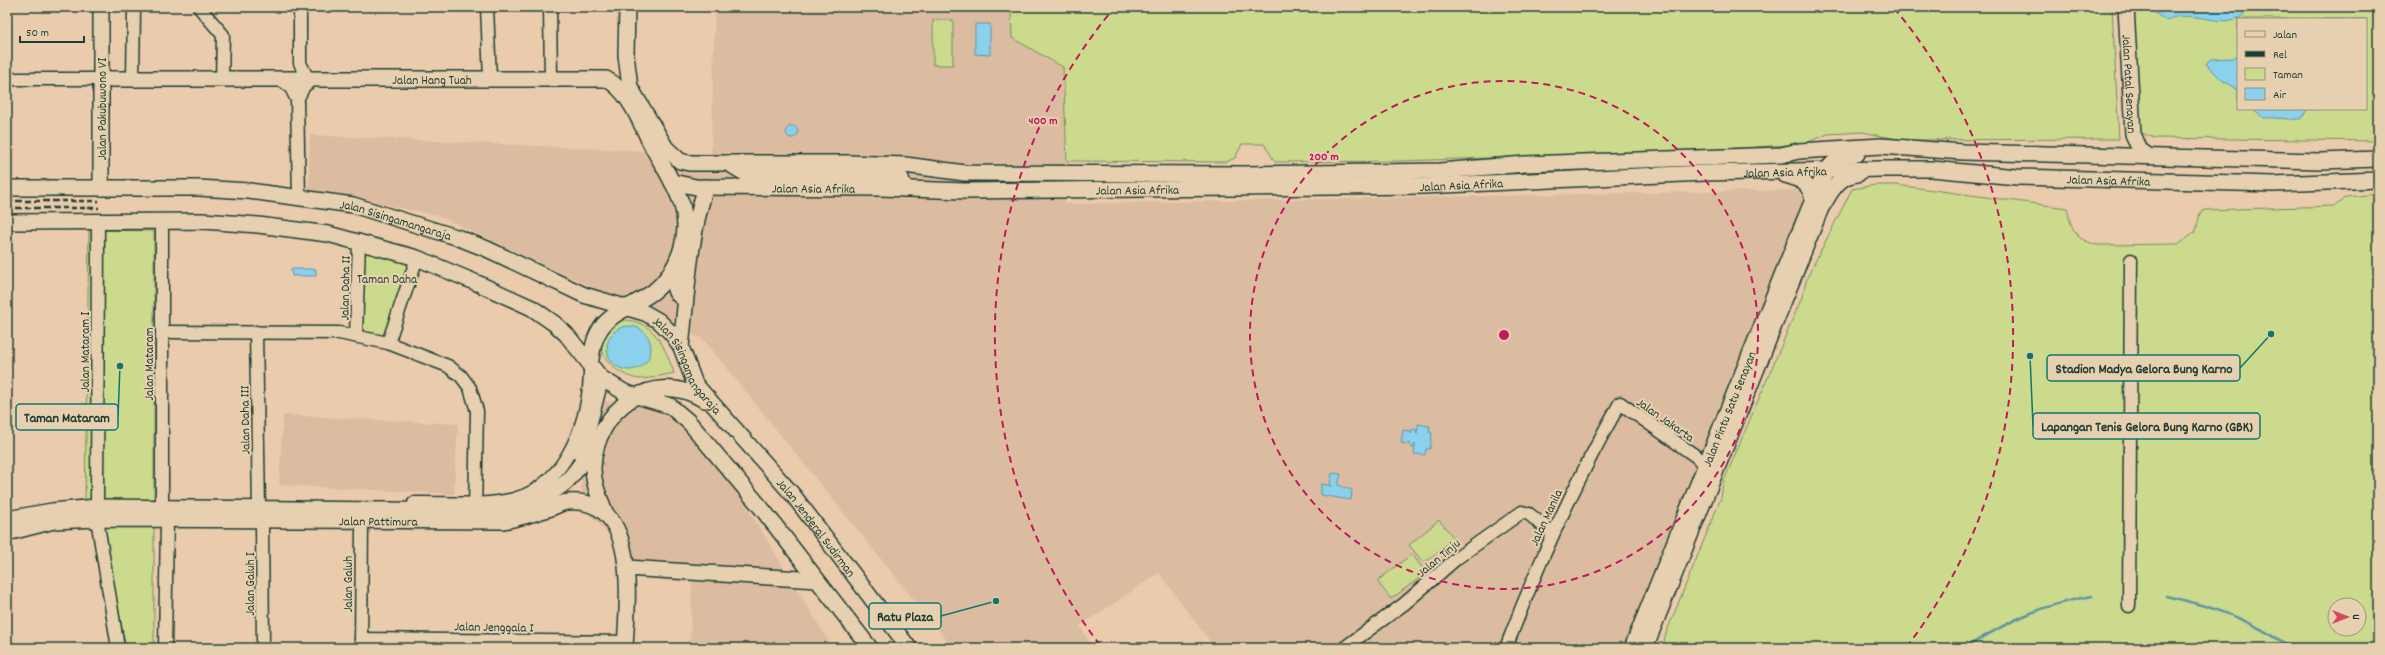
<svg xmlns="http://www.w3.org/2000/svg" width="2385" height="655" viewBox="0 0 2385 655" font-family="Dekko,sans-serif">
<rect width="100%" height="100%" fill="#eacbac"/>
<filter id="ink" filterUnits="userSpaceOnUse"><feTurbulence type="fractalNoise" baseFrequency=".025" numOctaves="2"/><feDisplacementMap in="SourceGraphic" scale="8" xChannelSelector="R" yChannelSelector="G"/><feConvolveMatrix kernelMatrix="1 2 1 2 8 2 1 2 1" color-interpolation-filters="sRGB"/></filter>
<g filter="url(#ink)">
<g fill="#dbbca0">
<path d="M 715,7 L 1011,7 L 1012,38 L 1063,67 L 1067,161 L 1064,204 L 1797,190 L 1802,197 L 1804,209 L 1628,648 L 1215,648 L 1159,573 L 1080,626 L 1091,646 L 1089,648 L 953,648 L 703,339 L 437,215 L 309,190 L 310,135 L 711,154 Z"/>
<path d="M 585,400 L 650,404 L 696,424 L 833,648 L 690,648 L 692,582 L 619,577 L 614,540 L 581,506 Z"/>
<path d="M 283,415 L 458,424 L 454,494 L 279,485 Z"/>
</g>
<g fill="#cbda8d" stroke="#758c60" fill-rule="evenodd">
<path d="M 1011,7 L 2112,7 L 2119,139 L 1902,140 L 1862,132 L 1828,134 L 1803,144 L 1707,150 L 1403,161 L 1275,162 L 1264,144 L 1242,144 L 1235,158 L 1226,162 L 1067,161 L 1063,67 L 1012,38 Z"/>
<path d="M 2130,7 L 2378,7 L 2378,141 L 2155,138 L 2136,131 ZM 2238,19 L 2366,19 L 2366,109 L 2238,109 Z"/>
<rect x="933" y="20" width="20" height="45"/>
<path d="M 1875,185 L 1896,185 L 2067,208 C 2072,231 2074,239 2098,245 L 2178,244 L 2196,231 L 2200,213 L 2205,210 L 2335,206 L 2346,197 L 2378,194 L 2378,648 L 1663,648 L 1665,636 L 1721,498 L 1723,483 L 1802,297 L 1807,278 L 1852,189 ZM 2335,605 L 2359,605 L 2359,629 L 2335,629 Z"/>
<path d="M 89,230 L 154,231 L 154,502 L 85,501 Z"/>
<path d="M 362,244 L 422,260 L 393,343 L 359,333 Z"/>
<path d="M 621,320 C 654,319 665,347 674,373 C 662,375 646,381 634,378 C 614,373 588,349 608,328 C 611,325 617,323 621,320 Z"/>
<path d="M 1439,520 L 1454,538 L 1424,563 L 1409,545 Z"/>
<path d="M 102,525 L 154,526 L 154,648 L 126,648 Z"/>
<path d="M 1412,554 L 1426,573 L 1391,599 L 1377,581 Z"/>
<path d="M 368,643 L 420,645 L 419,648 L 368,648 Z"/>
</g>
<g fill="#8bd0ec" stroke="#6095a2">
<path d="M 2147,7 L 2252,7 C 2229,34 2205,12 2176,17 C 2172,17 2169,20 2165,20 Z"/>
<path d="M 975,24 L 990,24 L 990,55 L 975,54 Z"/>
<path d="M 2238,56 L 2238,90 L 2223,81 L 2206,64 L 2210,59 L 2232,58 Z"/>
<path d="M 2252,109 L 2307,109 L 2302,119 C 2289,120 2276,117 2263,118 Z"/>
<circle cx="792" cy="132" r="6"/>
<path d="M 291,269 L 316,269 L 316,276 L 292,276 Z"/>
<circle cx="629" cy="348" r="22"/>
<path d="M 1418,424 L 1430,426 L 1429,432 L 1432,433 L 1430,449 L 1426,449 L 1425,455 L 1414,454 L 1415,444 L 1413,448 L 1410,447 L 1410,442 L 1409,444 L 1401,443 L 1403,430 L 1411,431 L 1411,434 L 1412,429 L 1416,430 L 1417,433 Z"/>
<path d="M 1332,473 L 1341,474 L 1338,485 L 1352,490 L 1351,500 L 1321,495 L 1321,484 L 1332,486 L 1330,485 Z"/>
</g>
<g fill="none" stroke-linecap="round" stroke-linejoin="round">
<g stroke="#6095a2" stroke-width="2.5">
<path d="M 2166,596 C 2218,608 2247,618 2292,648"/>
<path d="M 1965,648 C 2009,621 2040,605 2092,596"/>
</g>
<g stroke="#1f3d34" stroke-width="15">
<g id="minor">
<path d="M 199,7 L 223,35 L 222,80"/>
<path d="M 487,7 L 490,80"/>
<path d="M 550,7 L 551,79"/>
<path d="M 300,10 L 300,63 L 308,79"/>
<path d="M 7,79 L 100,79"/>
<path d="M 133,79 L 134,7"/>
<path d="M 281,80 L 290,86 L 297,100 L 299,196"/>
<path d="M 297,100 L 304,86 L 313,79"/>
<path d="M 162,221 L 162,507"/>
<path d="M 162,332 L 339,333 L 388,343 L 448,366 L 461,376 L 470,388 L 477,411 L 475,511"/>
<path d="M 256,332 L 259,508"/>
<path d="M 356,336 L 359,241"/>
<path d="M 388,343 L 417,258"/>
<path d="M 414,503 C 446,502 482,507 514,499 C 568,485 591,416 590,366"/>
<path d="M 97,507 L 98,221"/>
<path d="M 97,519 L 118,648"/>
<path d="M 262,520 L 263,648"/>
<path d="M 2129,606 L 2131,260"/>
<path d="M 361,639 L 626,642"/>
<path d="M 165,648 L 167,519"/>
<path d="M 361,648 L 362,521"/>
<path d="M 1344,648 L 1404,604 L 1457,558 L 1522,512 L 1529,514 L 1552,533"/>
<path d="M 1506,648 C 1538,563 1575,482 1620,403 L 1697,457 L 1710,472"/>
</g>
</g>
<g stroke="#1f3d34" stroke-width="18">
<g id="major">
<path d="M 627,7 L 626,55 L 630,87 L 666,148 L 680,161 L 689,163 L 847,163 L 905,165 L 965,173 L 1245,174 L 1440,171 L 1525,164 L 1781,155 L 1799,151 L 1881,146 L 1963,152 L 2320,161 L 2378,159"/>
<path id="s1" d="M 2126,7 L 2133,134 L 2140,150 L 2148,156"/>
<path id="s2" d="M 100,79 L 606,79 C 630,91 641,125 653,148 C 663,166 676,185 682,205 C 691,236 678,272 653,292 C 637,304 612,312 601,328 C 593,339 592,353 590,366"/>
<path d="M 728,163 L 748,175 L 897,176 L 901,178 L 905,189"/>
<path d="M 1785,175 C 1801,179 1811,184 1813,201"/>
<path id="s3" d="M 672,182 L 696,187 L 881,188 L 965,191 L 1424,186 L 1705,173 L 1881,169 L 1932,169 L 2017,177 L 2273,184 L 2378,180"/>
<path id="s4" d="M 7,188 L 198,188 L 249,191 L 353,205 L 459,238 L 487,249 L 584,295 L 645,313 L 659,321 L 672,334 L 681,347 L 695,384 L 793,495 L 909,648"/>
<path d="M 101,188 L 101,7"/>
<path d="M 1823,205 C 1831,191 1839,175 1858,174"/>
<path d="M 7,222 L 203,221 L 258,225 L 328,234 L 417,258 L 477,283 L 532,308 L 555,324 L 566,334 L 601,378 L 624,392 L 670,406 L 689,422 L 763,510 L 870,648"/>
<path d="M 678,264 C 676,279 668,292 685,299"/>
<path d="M 681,347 C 687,294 689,238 706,187"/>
<path d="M 581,455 L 601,378"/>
<path d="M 606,514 C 600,499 593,484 593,467 C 596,410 652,367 704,400"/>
<path d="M 7,519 L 52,511 L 97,507 L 475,511 C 503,509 546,501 567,481 C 579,469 589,451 599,437"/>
<path id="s5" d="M 7,533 L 54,521 L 97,519 L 504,521 C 519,518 533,514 548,509 C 555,507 561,502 568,502 C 641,497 627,602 625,648"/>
<path d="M 627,568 L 817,580"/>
<path id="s6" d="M 1632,648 L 1797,238 C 1804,223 1822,173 1832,164 C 1839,157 1847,155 1857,154"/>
<path d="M 1645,648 L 1825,198"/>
</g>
</g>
<use href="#minor" stroke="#e6d0af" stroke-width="12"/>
<use href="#major" stroke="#e6d0af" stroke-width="15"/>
<g stroke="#1f3d34" stroke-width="2.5" stroke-dasharray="6 3" stroke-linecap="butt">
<path d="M 7,201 L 99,201"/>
<path d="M 7,208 L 99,208"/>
</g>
</g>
</g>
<g fill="none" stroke="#c2185b" stroke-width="2" stroke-dasharray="7 5">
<circle cx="1504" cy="335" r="254"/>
<path d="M1100 645A509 509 0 0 1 1114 8M1894 8A509 509 0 0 1 1908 645"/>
</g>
<g text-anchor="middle" stroke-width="4" stroke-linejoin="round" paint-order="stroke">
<g font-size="13" fill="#1f3d34" stroke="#e6d0af">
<text dy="5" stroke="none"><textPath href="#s2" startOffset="332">Jalan Hang Tuah</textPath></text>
<text dy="5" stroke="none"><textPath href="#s1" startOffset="77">Jalan Patal Senayan</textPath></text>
<text transform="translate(101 109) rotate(-90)" y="5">Jalan Pakubuwono VI</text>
<text dy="5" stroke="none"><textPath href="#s3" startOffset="1114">Jalan Asia Afrika</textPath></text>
<text dy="5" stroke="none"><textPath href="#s3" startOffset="1438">Jalan Asia Afrika</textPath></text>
<text dy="5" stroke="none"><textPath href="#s3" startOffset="790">Jalan Asia Afrika</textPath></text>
<text dy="5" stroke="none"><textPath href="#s3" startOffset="142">Jalan Asia Afrika</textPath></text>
<text dy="5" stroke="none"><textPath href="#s3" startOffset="466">Jalan Asia Afrika</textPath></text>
<text dy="5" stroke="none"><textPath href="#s4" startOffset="392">Jalan Sisingamangaraja</textPath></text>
<text transform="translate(344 288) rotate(-89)" y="5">Jalan Daha II</text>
<text transform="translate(84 352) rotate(-90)" y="5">Jalan Mataram I</text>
<text dy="5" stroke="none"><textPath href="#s4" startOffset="728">Jalan Sisingamangaraja</textPath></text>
<text transform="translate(148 364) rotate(-90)" y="5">Jalan Mataram</text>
<text dy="5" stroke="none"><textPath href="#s6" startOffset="258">Jalan Pintu Satu Senayan</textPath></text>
<text transform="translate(1666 419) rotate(35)" y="5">Jalan Jakarta</text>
<text transform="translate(244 420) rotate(-91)" y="5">Jalan Daha III</text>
<text transform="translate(1545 517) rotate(-65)" y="5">Jalan Manila</text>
<text dy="5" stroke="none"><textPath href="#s5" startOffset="373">Jalan Pattimura</textPath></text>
<text dy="5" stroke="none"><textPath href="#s4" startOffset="937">Jalan Jenderal Sudirman</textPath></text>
<text transform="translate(1438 557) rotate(-40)" y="5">Jalan Tinju</text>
<text transform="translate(249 584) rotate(-90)" y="5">Jalan Galuh I</text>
<text transform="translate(347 584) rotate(-90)" y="5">Jalan Galuh</text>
<text transform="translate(494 626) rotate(1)" y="5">Jalan Jenggala I</text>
</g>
<g font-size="13" fill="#284538" stroke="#e6d0af">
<text x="387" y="283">Taman Daha</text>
</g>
</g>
<circle cx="1504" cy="335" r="6" fill="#c2185b" stroke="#e6d0af" stroke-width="2"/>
<g font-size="12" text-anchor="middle" font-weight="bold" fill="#c2185b" stroke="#e6d0af" stroke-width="4" stroke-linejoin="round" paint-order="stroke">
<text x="1043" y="124">400 m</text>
<text x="1324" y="160">200 m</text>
</g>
<path fill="none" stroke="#0f766e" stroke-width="1.5" d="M2271 334L2240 368M120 366L118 417M2030 356L2033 426M996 601L941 616"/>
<g fill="#0f766e" stroke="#e6d0af" stroke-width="1.5">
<circle cx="2271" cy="334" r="4"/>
<circle cx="120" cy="366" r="4"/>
<circle cx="2030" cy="356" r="4"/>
<circle cx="996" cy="601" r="4"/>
</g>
<g fill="#e6d0af" stroke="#0f766e" stroke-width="1.5">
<rect x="2047" y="355" width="193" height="26" rx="4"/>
<rect x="16" y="404" width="102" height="26" rx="4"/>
<rect x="2033" y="413" width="227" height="26" rx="4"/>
<rect x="869" y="603" width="72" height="26" rx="4"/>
</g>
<g font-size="14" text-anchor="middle" font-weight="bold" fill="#1f3d34">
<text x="2144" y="373">Stadion Madya Gelora Bung Karno</text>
<text x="67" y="422">Taman Mataram</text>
<text x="2147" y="431">Lapangan Tenis Gelora Bung Karno (GBK)</text>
<text x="905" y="621">Ratu Plaza</text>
</g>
<rect width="2385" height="655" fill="none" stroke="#e6d0af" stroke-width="24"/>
<rect x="12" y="12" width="2361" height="631" fill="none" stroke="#1f3d34" stroke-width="1.5" filter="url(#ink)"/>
<rect x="2237" y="18" width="130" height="92" fill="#e6d0af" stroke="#96957e"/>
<rect x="2245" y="31" width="20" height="6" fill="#e6d0af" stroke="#96957e"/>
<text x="2273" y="38" font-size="12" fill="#1f3d34">Jalan</text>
<rect x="2245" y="51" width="20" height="6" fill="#1f3d34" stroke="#96957e"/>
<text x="2273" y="58" font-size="12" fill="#1f3d34">Rel</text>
<rect x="2245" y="68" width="20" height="12" fill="#cbda8d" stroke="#96957e"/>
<text x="2273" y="78" font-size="12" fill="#1f3d34">Taman</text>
<rect x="2245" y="88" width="20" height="12" fill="#8bd0ec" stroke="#96957e"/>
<text x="2273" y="98" font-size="12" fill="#1f3d34">Air</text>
<g transform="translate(2347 617) rotate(90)"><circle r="19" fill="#e6d0af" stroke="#96957e"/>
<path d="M0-3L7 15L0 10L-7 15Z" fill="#d1495b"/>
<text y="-6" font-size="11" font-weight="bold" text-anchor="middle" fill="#1f3d34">U</text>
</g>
<path d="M20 36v6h64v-6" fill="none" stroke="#1f3d34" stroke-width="2"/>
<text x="26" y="36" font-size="12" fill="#1f3d34" stroke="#e6d0af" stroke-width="3" paint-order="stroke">50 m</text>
</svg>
